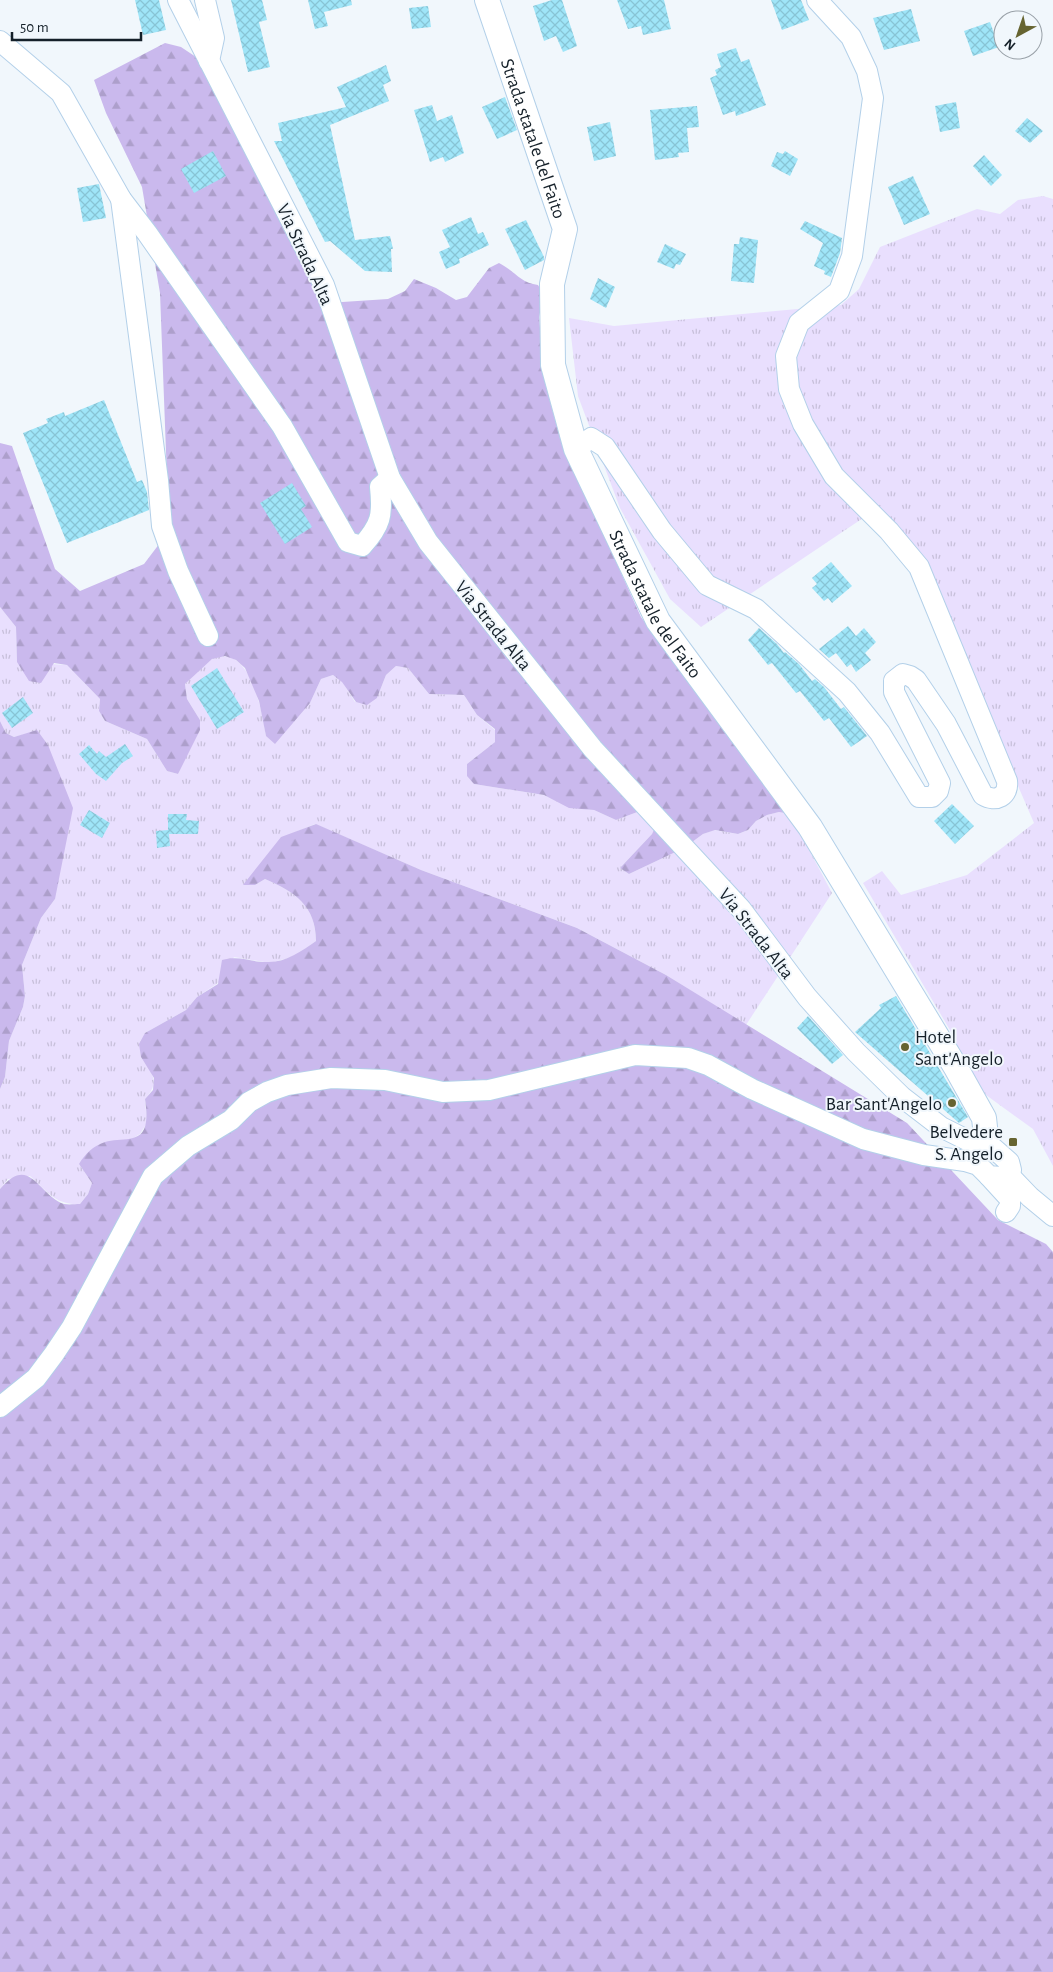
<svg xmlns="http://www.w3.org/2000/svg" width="1053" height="1972" viewBox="0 0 1053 1972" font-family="'Alegreya Sans',sans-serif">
<defs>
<pattern id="grass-tufts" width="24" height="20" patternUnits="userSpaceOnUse" patternTransform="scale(1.25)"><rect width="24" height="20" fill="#e9dffe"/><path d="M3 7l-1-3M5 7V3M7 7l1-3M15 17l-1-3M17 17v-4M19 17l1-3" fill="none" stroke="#c7bfda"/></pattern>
<pattern id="forest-firs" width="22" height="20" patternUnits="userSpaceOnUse" patternTransform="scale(1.25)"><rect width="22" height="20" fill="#cab9ed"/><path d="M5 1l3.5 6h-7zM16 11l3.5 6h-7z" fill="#ad9fcb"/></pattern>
<pattern id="building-cross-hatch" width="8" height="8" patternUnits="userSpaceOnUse" patternTransform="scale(1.25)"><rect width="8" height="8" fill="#9fe5f8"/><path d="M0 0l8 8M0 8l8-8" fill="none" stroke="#88c4d5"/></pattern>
</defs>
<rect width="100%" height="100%" fill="#f1f7fc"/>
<g fill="url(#grass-tufts)">
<path d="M 1043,196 L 1053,199 L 1053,1166 L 1033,1129 L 975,1087 L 950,1030 L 863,883 L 882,871 L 901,895 L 967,875 L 1034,823 L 1009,765 L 878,508 L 701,627 L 670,599 L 620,508 L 578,396 L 569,318 L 614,326 L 841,305 L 859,289 L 880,247 L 977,209 L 1000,214 L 1018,200 Z"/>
<path d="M 0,607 L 16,627 L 17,662 L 67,665 L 100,699 L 99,711 L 105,721 L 147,739 L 167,771 L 178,774 L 200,720 L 187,699 L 185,684 C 193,677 204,662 214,658 C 251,645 262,712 266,736 L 310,703 L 321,679 L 333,675 L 342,681 L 355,702 L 377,698 L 386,675 L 396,666 L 408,668 L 429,694 L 464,695 L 477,715 L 495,730 L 495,742 L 467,764 L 474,784 L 544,795 L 569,807 L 594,810 L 616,820 L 640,811 L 657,823 L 652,834 L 620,868 L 629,874 L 684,848 L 703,834 L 714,830 L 738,834 L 748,830 L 756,821 L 767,815 L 779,812 L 790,814 L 832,893 L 746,1025 L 666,975 L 577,928 L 421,870 L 315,824 L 281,838 L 255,885 L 265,879 C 295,892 316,906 316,941 L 295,956 L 270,963 L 234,957 L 218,983 L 197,997 L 186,1010 L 145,1033 L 141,1057 C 152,1074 161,1081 145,1099 L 147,1123 L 140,1134 L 130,1140 L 106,1142 L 79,1164 L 92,1183 L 88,1194 L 80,1204 C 55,1205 48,1192 30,1176 L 8,1179 L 0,1189 L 0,1089 L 5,1077 L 9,1041 L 23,1007 L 25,996 L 22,965 L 41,918 L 55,899 L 48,745 L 37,731 L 14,737 L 6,733 L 0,721 Z"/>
</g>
<g fill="url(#forest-firs)">
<path d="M 165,43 L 181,47 L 196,57 L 296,246 L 318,296 L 327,303 L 388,299 L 405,291 L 414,279 L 436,288 L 456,300 L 467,297 L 489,268 L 499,263 C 515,271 520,283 538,285 L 544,295 L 539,317 L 545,383 L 560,438 L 641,617 L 790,814 L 779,812 L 767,815 L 756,821 L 748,830 L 738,834 L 715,830 L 703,834 L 684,848 L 629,874 L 620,868 L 652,834 L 657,823 L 640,811 L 616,820 L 594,810 L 569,808 L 544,795 L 474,784 L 467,776 L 467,764 L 495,742 L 495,729 L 477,715 L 464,695 L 429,694 L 408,668 L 396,666 L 386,675 L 377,698 L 367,705 L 356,702 L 342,682 L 333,675 L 321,679 L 310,703 L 275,744 L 266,736 L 259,701 L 245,668 L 236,660 L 225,656 L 212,659 L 185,684 L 187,699 L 200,720 L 200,730 L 178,774 L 167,771 L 147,739 L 105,721 L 99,711 L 100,699 L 67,665 L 54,663 L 41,683 L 29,681 L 17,662 L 16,627 L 0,607 L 0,443 L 12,446 L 55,569 L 80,591 L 144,564 L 169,531 L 160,293 L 142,187 L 106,113 L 94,80 Z"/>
<path d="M 0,721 L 6,733 L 14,737 L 37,730 L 48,745 L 73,808 L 55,899 L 41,918 L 22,965 L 25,996 L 23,1007 L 9,1041 L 5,1077 L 0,1089 Z"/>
<path d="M 316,824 L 421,870 L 577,928 L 666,975 L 907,1123 L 998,1220 L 1046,1244 L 1053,1252 L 1053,1972 L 0,1972 L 0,1189 C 30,1153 38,1195 64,1204 C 69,1205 75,1204 80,1204 L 88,1194 L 92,1183 L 79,1164 C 85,1154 93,1146 105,1142 C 120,1137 143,1145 146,1122 C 147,1115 146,1106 145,1099 L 153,1090 L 154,1078 L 141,1057 L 139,1044 L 145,1033 L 186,1010 L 197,997 L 218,984 L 222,960 C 241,955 251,963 269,962 C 286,962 302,951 316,941 C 316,906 295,892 265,879 L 255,885 L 243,885 L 281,837 Z"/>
</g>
<g fill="url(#building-cross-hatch)">
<path d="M 135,0 L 159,0 L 166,30 L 143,35 Z"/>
<path d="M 231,0 L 262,0 L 267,20 L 259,22 L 270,67 L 248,72 Z"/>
<path d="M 308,0 L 351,0 L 352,5 L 324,12 L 328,26 L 315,29 Z"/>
<path d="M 552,0 L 562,0 L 577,46 L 563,52 L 556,36 L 544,41 L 533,6 Z"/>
<path d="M 617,0 L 664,0 L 671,29 L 643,35 L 641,26 L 628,29 Z"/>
<path d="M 771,0 L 801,0 L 809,20 L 782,30 Z"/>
<path d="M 428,6 L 431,27 L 412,29 L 409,8 Z"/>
<path d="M 911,9 L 920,41 L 884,50 L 873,18 Z"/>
<path d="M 990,22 L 999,47 L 973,56 L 964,31 Z"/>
<path d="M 736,48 L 741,62 L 749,59 L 766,105 L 736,116 L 735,111 L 723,115 L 710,78 L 717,75 L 715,70 L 721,67 L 717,54 Z"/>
<path d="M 386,65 L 391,81 L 383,85 L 389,101 L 330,125 L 355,240 L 390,236 L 393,249 L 391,249 L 392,272 L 365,271 L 330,241 L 325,242 L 274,141 L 282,141 L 278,123 L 346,107 L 337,87 Z"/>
<path d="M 505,97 L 517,130 L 497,139 L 482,107 Z"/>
<path d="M 956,102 L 960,128 L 940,132 L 935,106 Z"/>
<path d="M 432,105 L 437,121 L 452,115 L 464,153 L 445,162 L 443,157 L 430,162 L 414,110 Z"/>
<path d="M 697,106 L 699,127 L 687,128 L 689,152 L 678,153 L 679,157 L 655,160 L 650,110 Z"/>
<path d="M 1027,118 L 1043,131 L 1030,143 L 1015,131 Z"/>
<path d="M 610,122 L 616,156 L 594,161 L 587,127 Z"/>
<path d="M 213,151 L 226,176 L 194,193 L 181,169 Z"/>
<path d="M 785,151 L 798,159 L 790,176 L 771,166 L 777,152 L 783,154 Z"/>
<path d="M 984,155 L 1002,175 L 991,186 L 973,166 Z"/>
<path d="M 913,176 L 930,214 L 904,225 L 888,187 Z"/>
<path d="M 99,184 L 106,218 L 83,222 L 77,188 Z"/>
<path d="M 471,217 L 478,234 L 483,232 L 489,245 L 459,259 L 460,263 L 446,269 L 439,252 L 450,247 L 442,230 Z"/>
<path d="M 526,220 L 544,257 L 544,260 L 525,270 L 505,229 Z"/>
<path d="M 805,221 L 842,238 L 840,253 L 831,277 L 824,274 L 825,271 L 814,266 L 823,243 L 800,229 Z"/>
<path d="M 740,237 L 758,240 L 754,283 L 731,281 L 734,244 L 739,244 Z"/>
<path d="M 665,244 L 686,254 L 680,265 L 676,264 L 674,269 L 657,262 Z"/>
<path d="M 598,278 L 615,287 L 606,308 L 590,299 Z"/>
<path d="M 104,400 L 137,482 L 142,480 L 147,492 L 149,510 L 67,543 L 23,433 L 48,423 L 46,419 L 64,412 L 65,416 Z"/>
<path d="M 292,483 L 306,506 L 301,509 L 312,527 L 285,544 L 260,503 Z"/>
<path d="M 831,562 L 852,586 L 832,603 L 828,598 L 824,601 L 812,588 L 817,584 L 812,578 Z"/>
<path d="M 848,626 L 856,636 L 864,628 L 876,642 L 865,653 L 871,660 L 856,672 L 851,664 L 847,667 L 836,653 L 829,658 L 819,649 Z"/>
<path d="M 759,628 L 777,644 L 784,653 L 785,652 L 799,664 L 812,681 L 815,679 L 824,687 L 841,709 L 844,707 L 867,736 L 851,747 L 829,718 L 824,721 L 800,691 L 796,693 L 772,663 L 768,665 L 748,640 Z"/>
<path d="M 217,668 L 244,712 L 217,729 L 191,686 Z"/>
<path d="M 23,697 L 33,713 L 12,728 L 2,713 Z"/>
<path d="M 125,744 L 133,756 L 122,763 L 106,781 L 96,774 L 79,754 L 89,745 L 97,754 L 99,751 L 106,757 Z"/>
<path d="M 952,804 L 974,826 L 955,844 L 934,821 Z"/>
<path d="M 89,810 L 110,823 L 102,838 L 80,825 Z"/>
<path d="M 168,814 L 187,814 L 186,820 L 199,821 L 198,834 L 169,834 L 170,846 L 157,848 L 156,831 L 168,830 Z"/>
<path d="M 896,996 L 968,1117 L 959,1123 L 855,1032 L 881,1008 L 879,1005 Z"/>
<path d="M 808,1016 L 843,1055 L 832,1064 L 797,1028 Z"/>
</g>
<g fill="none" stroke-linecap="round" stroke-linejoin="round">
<g stroke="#b3d0e9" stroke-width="22">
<g id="minor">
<path d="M 205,0 L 214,38 L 209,61"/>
<path d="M 0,41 L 61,93 L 121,199 L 147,233 L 282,426 L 348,542 L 362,546 C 381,525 383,515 380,487 L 390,478"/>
<path d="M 121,199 L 158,480 L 162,526 L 178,571 L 208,636"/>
<path d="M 576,449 L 591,438 L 605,447 L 662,531 L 707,585 L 756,609 L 847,692 L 880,733 L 919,797 L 932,797 L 938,791 L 940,783 L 894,692 L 894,681 L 903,674 L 910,676 L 916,680 L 946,724 L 983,795 C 996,803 1009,796 1007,781 L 919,567 L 889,531 L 834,476 L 803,424 L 789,389 L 786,356 L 799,323 L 839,291 L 852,256 L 873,98 L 867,71 L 851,37 L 817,0"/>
<path d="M 1008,1174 L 1030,1197 L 1053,1216"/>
<path d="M 989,1176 L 1010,1199 L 1010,1206 L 1006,1212"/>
<path d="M 0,1407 L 36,1378 L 54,1354 L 72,1327 L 153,1176 L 188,1146 L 231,1120 L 249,1102 L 267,1092 L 287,1085 L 331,1078 L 385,1080 L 443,1092 L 489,1090 L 635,1055 L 688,1058 L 708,1065 L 752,1089 L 863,1139 L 924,1155 L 965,1161 L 978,1165 L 989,1176 L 1000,1177 L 1008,1174 L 1011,1170 L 1009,1162 L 992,1147 L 969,1141 L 941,1127 L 902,1097 L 856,1052 L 807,997 L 741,909 L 593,749 L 428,542 L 390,478 L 324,285 L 178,0"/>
</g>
</g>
<g stroke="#b3d0e9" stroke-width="26">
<g id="tertiary">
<path id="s1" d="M 487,0 L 565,229 L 552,284 L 553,365 L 576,449 L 658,621 L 810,827 L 955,1066 L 984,1118 L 986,1136 L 977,1143"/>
</g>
</g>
<use href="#minor" stroke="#fff" stroke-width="20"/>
<use href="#tertiary" stroke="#fff" stroke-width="24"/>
</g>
<g fill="#666431" stroke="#f1f7fc" stroke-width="2">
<circle cx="905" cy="1047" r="5"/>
<circle cx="952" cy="1103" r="5"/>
<rect x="1008" y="1137" width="10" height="10" rx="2.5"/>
</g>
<g text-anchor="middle" stroke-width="4" stroke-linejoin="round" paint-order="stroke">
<g font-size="19" fill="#152029" stroke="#f1f7fc">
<text dy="7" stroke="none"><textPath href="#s1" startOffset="146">Strada statale del Faito</textPath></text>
<text transform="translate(306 254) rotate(65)" y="7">Via Strada Alta</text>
<text dy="7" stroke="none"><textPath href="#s1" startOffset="641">Strada statale del Faito</textPath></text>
<text transform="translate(494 625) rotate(51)" y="7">Via Strada Alta</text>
<text transform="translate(757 933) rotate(52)" y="7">Via Strada Alta</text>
</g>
<g font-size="19" fill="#152029" stroke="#f1f7fc" text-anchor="end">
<text x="915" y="1043" text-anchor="start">Hotel<tspan x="915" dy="22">Sant'Angelo</tspan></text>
<text x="942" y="1110">Bar Sant'Angelo</text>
<text x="1003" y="1138">Belvedere<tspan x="1003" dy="22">S. Angelo</tspan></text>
</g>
</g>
<g transform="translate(1018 35) rotate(220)"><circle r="24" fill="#f1f7fc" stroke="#99a1a8"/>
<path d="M0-4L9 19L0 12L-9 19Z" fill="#666431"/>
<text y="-8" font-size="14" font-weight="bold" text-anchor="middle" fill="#152029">N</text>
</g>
<path d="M12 32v8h129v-8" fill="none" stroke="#152029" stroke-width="2.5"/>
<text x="20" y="32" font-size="15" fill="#152029" stroke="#f1f7fc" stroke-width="4" paint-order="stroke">50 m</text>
</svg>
